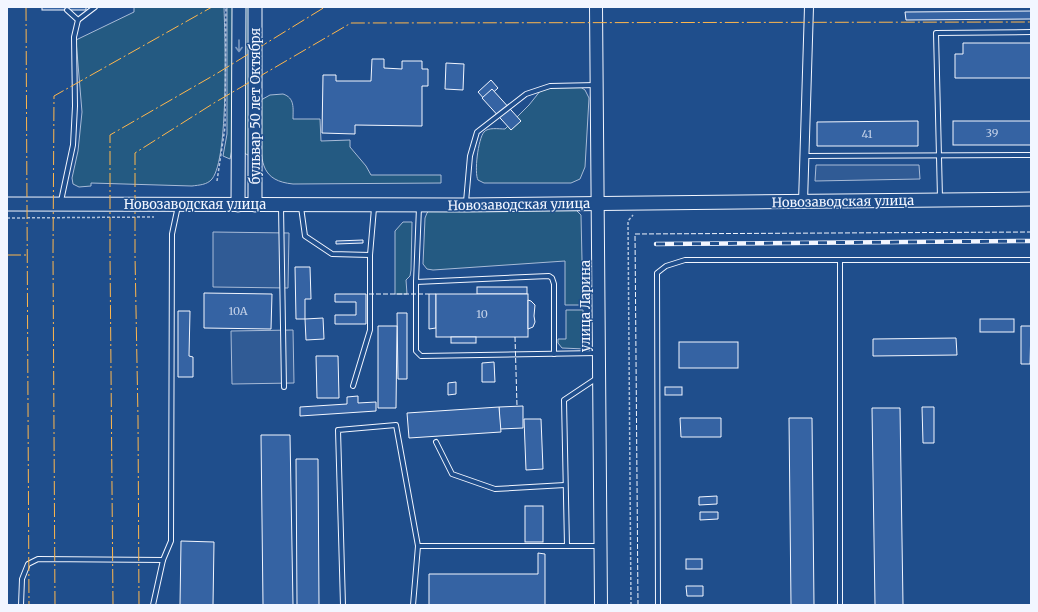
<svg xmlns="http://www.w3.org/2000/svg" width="1038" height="612" viewBox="0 0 1038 612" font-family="Merriweather,serif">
<rect width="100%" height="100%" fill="#1f4e8c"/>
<g fill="#245a82" stroke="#a8bbd7">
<path d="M 134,7 L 224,7 C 225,38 229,158 212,179 C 207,185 199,185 192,186 L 91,183 L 91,186 L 79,187 L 73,184 L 72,178 L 78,151 L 82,112 L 76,40 L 134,12 Z"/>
<path d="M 227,7 L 234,7 L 235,135 L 230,159 L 223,156 L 227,134 Z"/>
<path d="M 244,7 L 250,7 L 249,154 L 248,155 L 244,153 Z"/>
<path d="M 576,84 L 585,90 L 589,98 L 585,167 L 580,179 L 571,183 L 484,183 L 478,180 C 474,173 478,139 484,132 C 488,127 499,129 505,129 L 529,105 L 541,90 L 554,85 Z"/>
<path d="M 283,94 C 295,98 293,108 293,119 L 320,119 L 321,141 L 350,140 L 350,147 L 366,166 L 371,175 L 441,175 L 441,183 L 293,184 C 262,181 261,163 261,137 C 261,125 261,112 261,100 L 270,95 Z"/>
<path d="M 571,209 L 576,210 L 581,215 L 583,305 L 565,305 L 565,261 L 433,270 L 427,269 L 423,264 L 425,218 L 427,213 L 430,210 Z"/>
<path d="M 403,222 L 412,222 L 411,270 L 410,276 L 406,280 L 407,294 L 395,294 L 395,231 Z"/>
<path d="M 566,310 L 583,310 L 585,349 L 562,348 L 558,343 L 558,339 L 566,339 Z"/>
</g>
<g fill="#305b95" stroke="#a8bbd7">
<path d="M 816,165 L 919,165 L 920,179 L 815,181 Z"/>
<path d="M 213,232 L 289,233 L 288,288 L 213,287 Z"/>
<path d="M 293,330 L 294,383 L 232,384 L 231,331 Z"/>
</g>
<g fill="#3563a3" stroke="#f2f6ff">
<rect x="42" y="7" width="44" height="3"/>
<path d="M 1031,11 L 1031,19 L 906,20 L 905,12 Z"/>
<path d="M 963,43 L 1031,43 L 1031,78 L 955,78 L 955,54 L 963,54 Z"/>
<path d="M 372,59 L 384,59 L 384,68 L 402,69 L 402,61 L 422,61 L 422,69 L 428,69 L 428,86 L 422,86 L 422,126 L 355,125 L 355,134 L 322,133 L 323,75 L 336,75 L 336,81 L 371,81 Z"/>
<path d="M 446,63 L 464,64 L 463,90 L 445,89 Z"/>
<path d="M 491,80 L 498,88 L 485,100 L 478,92 Z"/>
<path d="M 492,89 L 521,121 L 511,130 L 482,98 Z"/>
<path d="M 918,121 L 918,146 L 817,146 L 817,122 Z"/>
<rect x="953" y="121" width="78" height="24"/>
<path d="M 363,240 L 363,243 L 336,244 L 336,241 Z"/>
<path d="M 295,267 L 310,267 L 311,299 L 305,299 L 305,319 L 296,319 Z"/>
<rect x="477" y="287" width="50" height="7"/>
<path d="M 204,293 L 272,294 L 271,329 L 204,328 Z"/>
<path d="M 335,294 L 366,294 L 366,324 L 335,324 L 335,315 L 356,315 L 356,302 L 335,302 Z"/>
<path d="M 429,294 L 436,294 L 436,328 L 429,329 Z"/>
<rect x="436" y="294" width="92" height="43"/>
<path d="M 528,300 L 531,301 L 535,305 L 534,316 L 535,322 L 533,327 L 528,329 Z"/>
<path d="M 178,311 L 190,311 L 189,356 L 193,357 L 193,377 L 178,377 Z"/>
<path d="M 397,313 L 407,313 L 407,379 L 398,379 Z"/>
<path d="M 323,318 L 324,339 L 306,340 L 305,319 Z"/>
<rect x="980" y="319" width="34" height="13"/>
<path d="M 378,326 L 397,326 L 396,408 L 378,408 Z"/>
<path d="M 1021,326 L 1030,326 L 1031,327 L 1030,364 L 1021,364 Z"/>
<rect x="451" y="337" width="25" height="6"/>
<path d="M 956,338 L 957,355 L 873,356 L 873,339 Z"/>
<rect x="679" y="342" width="59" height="26"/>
<path d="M 316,356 L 338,356 L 339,398 L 317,398 Z"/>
<path d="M 494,362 L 495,382 L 482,382 L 482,363 Z"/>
<path d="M 456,382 L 456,394 L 448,395 L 448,383 Z"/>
<rect x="665" y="387" width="17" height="8"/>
<path d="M 358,396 L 358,403 L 376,402 L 376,411 L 300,416 L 300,407 L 347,404 L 347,397 Z"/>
<path d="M 523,406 L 523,428 L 500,429 L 499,407 Z"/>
<path d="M 499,407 L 501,432 L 409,438 L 407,413 Z"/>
<path d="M 922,407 L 934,407 L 934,443 L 923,443 Z"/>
<path d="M 872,408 L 900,408 L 903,605 L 875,605 Z"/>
<path d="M 680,418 L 721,418 L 721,437 L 681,437 Z"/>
<path d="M 789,418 L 812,418 L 814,605 L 791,605 Z"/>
<path d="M 524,419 L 541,419 L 543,469 L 526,470 Z"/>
<path d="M 261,435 L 290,435 L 293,605 L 263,605 Z"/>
<path d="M 296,459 L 318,459 L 319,605 L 297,605 Z"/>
<path d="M 717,496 L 717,504 L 699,505 L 699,497 Z"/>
<rect x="525" y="506" width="18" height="36"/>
<path d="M 700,512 L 718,512 L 718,519 L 700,520 Z"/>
<path d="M 181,541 L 214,542 L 213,605 L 180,605 Z"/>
<path d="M 538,553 L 545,554 L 545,605 L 429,605 L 429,574 L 538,574 Z"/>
<rect x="686" y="559" width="16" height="10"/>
<path d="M 686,586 L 703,586 L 703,596 L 687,596 Z"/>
</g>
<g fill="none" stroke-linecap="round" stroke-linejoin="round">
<g stroke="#f2f6ff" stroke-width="6">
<g id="lane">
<path d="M 67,10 L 78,20 L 95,7"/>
<path d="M 804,156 L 1031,155"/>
<path d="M 940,198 L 936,33 L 1031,32"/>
<path d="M 61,201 L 73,145 L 75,106 L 74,37 L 78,20"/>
<path d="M 466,202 L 470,156 L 477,132 L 526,94 L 550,86 L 596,85"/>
<path d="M 281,207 L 284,387"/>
<path d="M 301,207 L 305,236 L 332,254 L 370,255 L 374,208"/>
<path d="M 419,207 L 416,282 L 549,276 L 552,278 L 554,284 L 554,354"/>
<path d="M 840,260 L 840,605"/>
<path d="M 416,282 L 416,351 L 421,356 L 597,353"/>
<path d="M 353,386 L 370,330 L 370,255"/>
<path d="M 436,442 L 452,474 L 495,489 L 565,485"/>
<path d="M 567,546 L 564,400 L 597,378"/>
<path d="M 21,605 L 22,579 L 28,564 L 38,559 L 163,560"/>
<path d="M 153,605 L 163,560 L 171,541 L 172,234 L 178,206"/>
<path d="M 343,605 L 338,430 L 396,425 L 418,546"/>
<path d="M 413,605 L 418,546 L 600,546"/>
<path d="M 658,605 L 657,273 L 666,266 L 685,260 L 1031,260"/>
</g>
</g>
<g stroke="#f2f6ff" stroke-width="10">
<path id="street" d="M 803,202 L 809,7"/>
</g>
<g stroke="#f2f6ff" stroke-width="14">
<path id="secondary" d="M 596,7 L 601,605"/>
</g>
<g stroke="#f2f6ff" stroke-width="15">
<g id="primary">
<path d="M 7,204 L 466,205 L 1031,199"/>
<path d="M 238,205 L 239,7"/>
<path d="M 255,205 L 255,7"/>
</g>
</g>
<g stroke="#b3c4dc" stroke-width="1.5" stroke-dasharray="3 2" stroke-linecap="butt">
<path d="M 217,181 L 225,127 L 226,7"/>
<path d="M 7,218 L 154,217"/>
<path d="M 631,605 L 628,221 L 633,215"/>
</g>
<use href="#lane" stroke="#1f4e8c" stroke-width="4"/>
<use href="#street" stroke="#1f4e8c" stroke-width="8"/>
<use href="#secondary" stroke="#1f4e8c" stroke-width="12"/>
<use href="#primary" stroke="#1f4e8c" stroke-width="13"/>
<g stroke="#f2f6ff" stroke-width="4.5">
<path id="rail" d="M 656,244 L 1031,241"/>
</g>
<use href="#rail" stroke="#1f4e8c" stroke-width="3" stroke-dasharray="9" stroke-linecap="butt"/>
<g stroke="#f2f6ff" stroke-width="1" stroke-dasharray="5 2" stroke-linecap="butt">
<path d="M 369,294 L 429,294"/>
<path d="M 515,337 L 517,406"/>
<path d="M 638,605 L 635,234 L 1031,232"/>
</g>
<g stroke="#ffb74d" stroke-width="1" stroke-dasharray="14 3 2 3" stroke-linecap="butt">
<path d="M 26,7 L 29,605"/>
<path d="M 7,255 L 27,255"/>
<path d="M 55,605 L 53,255 L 54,96 L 212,7"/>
<path d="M 113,605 L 110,253 L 110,135 L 216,74 L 325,7"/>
<path d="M 139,605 L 138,418 L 135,255 L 135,153 L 214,103 L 351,23 L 1031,22"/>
</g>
</g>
<defs><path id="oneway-shaft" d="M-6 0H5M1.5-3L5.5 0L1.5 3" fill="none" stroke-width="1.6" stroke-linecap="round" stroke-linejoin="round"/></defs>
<use stroke="#7e9ac0" href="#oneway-shaft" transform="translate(239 46) rotate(90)"/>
<g text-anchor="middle" stroke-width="3" stroke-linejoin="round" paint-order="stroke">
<g font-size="11" fill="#c3d1e8">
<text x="992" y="137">39</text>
<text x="867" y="138">41</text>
<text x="238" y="315">10А</text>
<text x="482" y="318">10</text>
</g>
<g font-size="13" fill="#f2f6ff" stroke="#1f4e8c">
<text transform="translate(255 106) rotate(-90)" y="5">бульвар 50 лет Октября</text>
<text transform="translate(843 201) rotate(-1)" y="5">Новозаводская улица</text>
<text x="195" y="209">Новозаводская улица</text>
<text transform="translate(519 204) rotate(-1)" y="5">Новозаводская улица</text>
<text transform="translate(585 306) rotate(-90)" y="5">улица Ларина</text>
</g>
</g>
<rect width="1038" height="612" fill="none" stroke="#f2f6ff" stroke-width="16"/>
</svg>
